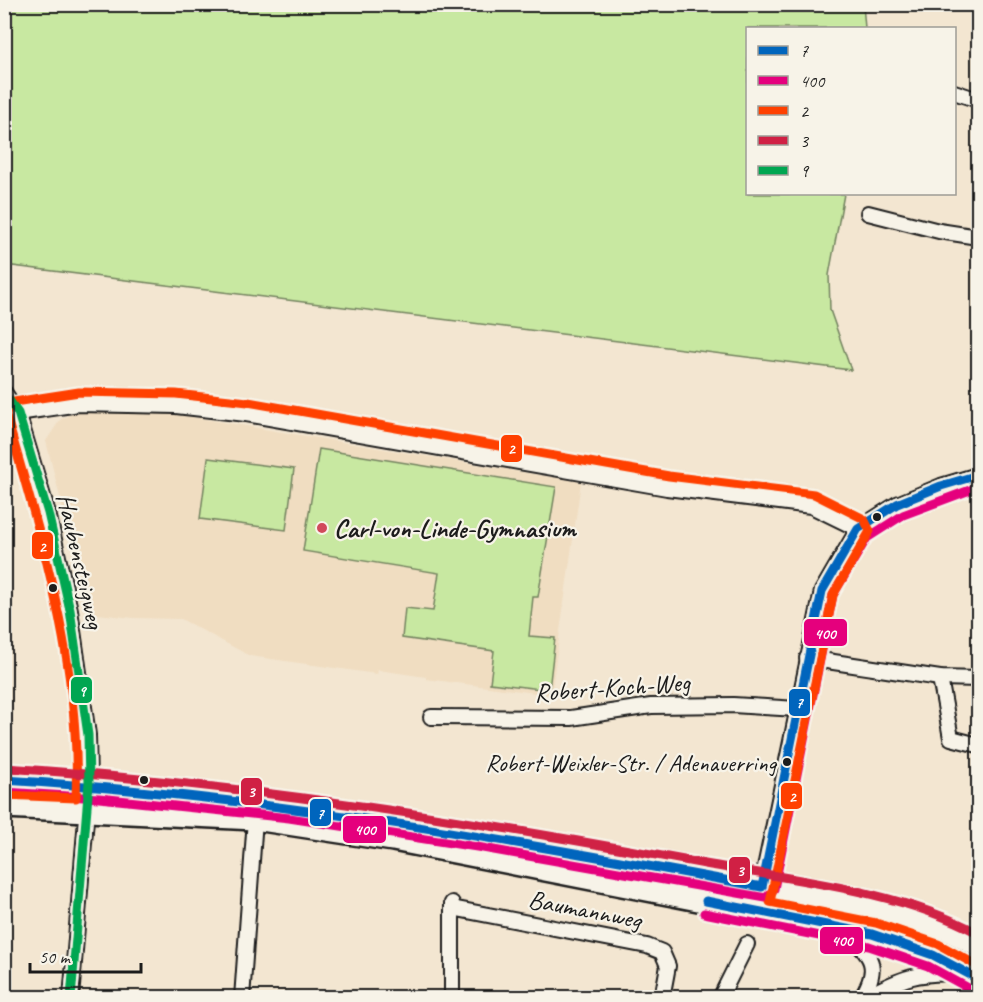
<svg xmlns="http://www.w3.org/2000/svg" width="983" height="1002" viewBox="0 0 983 1002" font-family="Caveat,sans-serif">
<rect width="100%" height="100%" fill="#f3e6d1"/>
<filter id="ink" filterUnits="userSpaceOnUse"><feTurbulence type="fractalNoise" baseFrequency=".0167" numOctaves="2"/><feDisplacementMap in="SourceGraphic" scale="12" xChannelSelector="R" yChannelSelector="G"/><feConvolveMatrix kernelMatrix="1 2 1 2 8 2 1 2 1" color-interpolation-filters="sRGB"/></filter>
<g filter="url(#ink)">
<path fill="#f0ddc1" d="M 78,410 L 174,414 L 581,482 L 551,695 L 426,679 L 426,677 L 385,671 L 378,670 L 377,674 L 250,656 L 181,619 L 134,618 L 89,613 L 46,441 L 60,420 Z"/>
<g fill="#c8e8a1" stroke="#72825e" stroke-width="1.5">
<path d="M 5,4 L 863,5 L 865,28 L 748,28 L 748,194 L 844,194 L 829,275 L 830,310 L 851,370 L 5,265 Z"/>
<path d="M 319,449 L 556,487 L 538,597 L 533,597 L 529,636 L 555,638 L 549,690 L 490,683 L 494,651 L 402,638 L 405,608 L 433,611 L 439,573 L 303,551 Z"/>
<path d="M 208,458 L 294,469 L 286,530 L 200,519 Z"/>
</g>
<g fill="none" stroke-linecap="round" stroke-linejoin="round">
<g stroke="#1c1c1c" stroke-width="18">
<g id="street">
<path d="M 954,92 L 978,100"/>
<path d="M 868,213 L 939,231 L 978,237"/>
<path d="M 4,392 L 18,413 L 48,513 L 70,610 L 88,735 L 89,783 L 71,998"/>
<path d="M 4,415 L 79,404 L 176,406 L 246,414 L 667,488 L 811,506 L 858,529"/>
<path d="M 807,658 L 940,678 L 978,679"/>
<path d="M 940,678 L 951,738 L 978,745"/>
<path d="M 431,717 L 571,718 L 651,706 L 733,705 L 797,709"/>
<path d="M 452,908 L 647,946 L 662,952 L 668,966 L 662,998"/>
<path d="M 756,911 L 822,591 L 858,529 L 897,504 L 941,486 L 978,475"/>
<path d="M 842,929 C 868,954 883,962 862,997"/>
<path d="M 242,998 L 255,819"/>
<path d="M 452,998 L 452,903"/>
<path d="M 720,998 L 747,944"/>
<path d="M 864,998 C 901,978 919,971 961,974"/>
</g>
</g>
<g stroke="#1c1c1c" stroke-width="26">
<g id="primary">
<path d="M 4,780 C 298,793 587,855 875,908 L 946,929 L 978,946"/>
<path d="M 4,807 L 255,819 L 393,840 L 872,934 L 933,955 L 978,979"/>
</g>
</g>
<use href="#street" stroke="#f7f3e8" stroke-width="14"/>
<use href="#primary" stroke="#f7f3e8" stroke-width="21"/>
<g stroke="#f7f3e8" stroke-width="14">
<g id="bus-1">
<path d="M 4,780 C 260,796 511,840 762,887 L 822,591 L 858,529 L 897,504 L 941,486 L 978,475"/>
<path d="M 706,901 L 872,934 L 933,955 L 978,979"/>
</g>
</g>
<g stroke="#f7f3e8" stroke-width="14">
<g id="bus-2">
<path d="M 4,792 L 99,798 L 289,818 L 477,847 L 766,898 L 774,889 L 833,595 L 867,538 L 903,515 L 978,487"/>
<path d="M 704,913 L 869,946 L 928,966 L 972,990"/>
</g>
</g>
<g stroke="#f7f3e8" stroke-width="14">
<path id="bus-3" d="M 4,795 L 76,798 C 81,665 42,541 6,415 L 8,407 L 14,402 L 79,392 L 176,394 L 248,402 L 669,476 L 814,494 L 864,519 L 870,531 L 833,595 L 770,902 L 876,923 L 938,944 L 978,966"/>
</g>
<g stroke="#f7f3e8" stroke-width="14">
<path id="bus-4" d="M 5,768 C 239,783 469,820 700,863 C 791,880 896,889 978,933"/>
</g>
<g stroke="#f7f3e8" stroke-width="14">
<path id="bus-5" d="M 4,393 L 18,413 L 48,513 L 70,610 L 88,735 L 89,783 L 71,998"/>
</g>
<use href="#bus-1" stroke="#0065bd" stroke-width="9"/>
<use href="#bus-2" stroke="#e5007d" stroke-width="9"/>
<use href="#bus-3" stroke="#ff4000" stroke-width="9"/>
<use href="#bus-4" stroke="#d02044" stroke-width="9"/>
<use href="#bus-5" stroke="#00a651" stroke-width="9"/>
</g>
</g>
<g fill="#1c1c1c" stroke="#f7f3e8" stroke-width="2">
<circle cx="877" cy="517" r="5"/>
<circle cx="53" cy="588" r="5"/>
<circle cx="787" cy="762" r="5"/>
<circle cx="144" cy="780" r="5"/>
</g>
<circle fill="#d1495b" stroke="#f7f3e8" stroke-width="2" cx="322" cy="528" r="6"/>
<g text-anchor="middle" stroke-width="4.5" stroke-linejoin="round" paint-order="stroke">
<g font-size="24" fill="#1c1c1c" stroke="#f7f3e8" text-anchor="end">
<text x="776" y="771">Robert-Weixler-Str. / Adenauerring</text>
</g>
<g font-size="26" font-weight="bold" fill="#1c1c1c" stroke="#f7f3e8" text-anchor="start">
<text x="334" y="537">Carl-von-Linde-Gymnasium</text>
</g>
<g font-size="26" fill="#1c1c1c" stroke="#f7f3e8">
<text transform="translate(81 561) rotate(77)" y="9">Haubensteigweg</text>
<text transform="translate(612 687) rotate(-4)" y="9">Robert-Koch-Weg</text>
<text transform="translate(585 909) rotate(11)" y="9">Baumannweg</text>
</g>
</g>
<g stroke="#f7f3e8" stroke-width="2">
<rect x="500" y="434" width="23" height="29" rx="6" fill="#ff4000"/>
<rect x="31" y="531" width="23" height="29" rx="6" fill="#ff4000"/>
<rect x="803" y="618" width="45" height="29" rx="6" fill="#e5007d"/>
<rect x="70" y="676" width="23" height="28" rx="6" fill="#00a651"/>
<rect x="788" y="688" width="23" height="29" rx="6" fill="#0065bd"/>
<rect x="240" y="777" width="23" height="29" rx="6" fill="#d02044"/>
<rect x="780" y="782" width="23" height="28" rx="6" fill="#ff4000"/>
<rect x="309" y="798" width="23" height="29" rx="6" fill="#0065bd"/>
<rect x="342" y="815" width="45" height="29" rx="6" fill="#e5007d"/>
<rect x="728" y="856" width="23" height="28" rx="6" fill="#d02044"/>
<rect x="819" y="926" width="45" height="29" rx="6" fill="#e5007d"/>
</g>
<g font-size="16" text-anchor="middle" font-weight="bold" fill="#fff">
<text x="511" y="454">2</text>
<text x="42" y="552">2</text>
<text x="825" y="639">400</text>
<text x="82" y="696">9</text>
<text x="799" y="708">7</text>
<text x="251" y="797">3</text>
<text x="792" y="802">2</text>
<text x="320" y="819">7</text>
<text x="365" y="835">400</text>
<text x="740" y="876">3</text>
<text x="842" y="946">400</text>
</g>
<rect width="983" height="1002" fill="none" stroke="#f7f3e8" stroke-width="24"/>
<rect x="12" y="12" width="959" height="978" fill="none" stroke="#1c1c1c" stroke-width="2" filter="url(#ink)"/>
<rect x="746" y="27" width="210" height="168" fill="#f7f3e8" stroke="#9f9d96" stroke-width="1.5"/>
<rect x="758" y="46" width="30" height="9" fill="#0065bd" stroke="#9f9d96" stroke-width="1.5"/>
<text x="800" y="57" font-size="18" fill="#1c1c1c">7</text>
<rect x="758" y="76" width="30" height="9" fill="#e5007d" stroke="#9f9d96" stroke-width="1.5"/>
<text x="800" y="87" font-size="18" fill="#1c1c1c">400</text>
<rect x="758" y="106" width="30" height="9" fill="#ff4000" stroke="#9f9d96" stroke-width="1.5"/>
<text x="800" y="117" font-size="18" fill="#1c1c1c">2</text>
<rect x="758" y="136" width="30" height="9" fill="#d02044" stroke="#9f9d96" stroke-width="1.5"/>
<text x="800" y="147" font-size="18" fill="#1c1c1c">3</text>
<rect x="758" y="166" width="30" height="9" fill="#00a651" stroke="#9f9d96" stroke-width="1.5"/>
<text x="800" y="177" font-size="18" fill="#1c1c1c">9</text>
<path d="M30 963v9h111v-9" fill="none" stroke="#1c1c1c" stroke-width="3"/>
<text x="39" y="963" font-size="18" fill="#1c1c1c" stroke="#f7f3e8" stroke-width="4.5" paint-order="stroke">50 m</text>
</svg>
